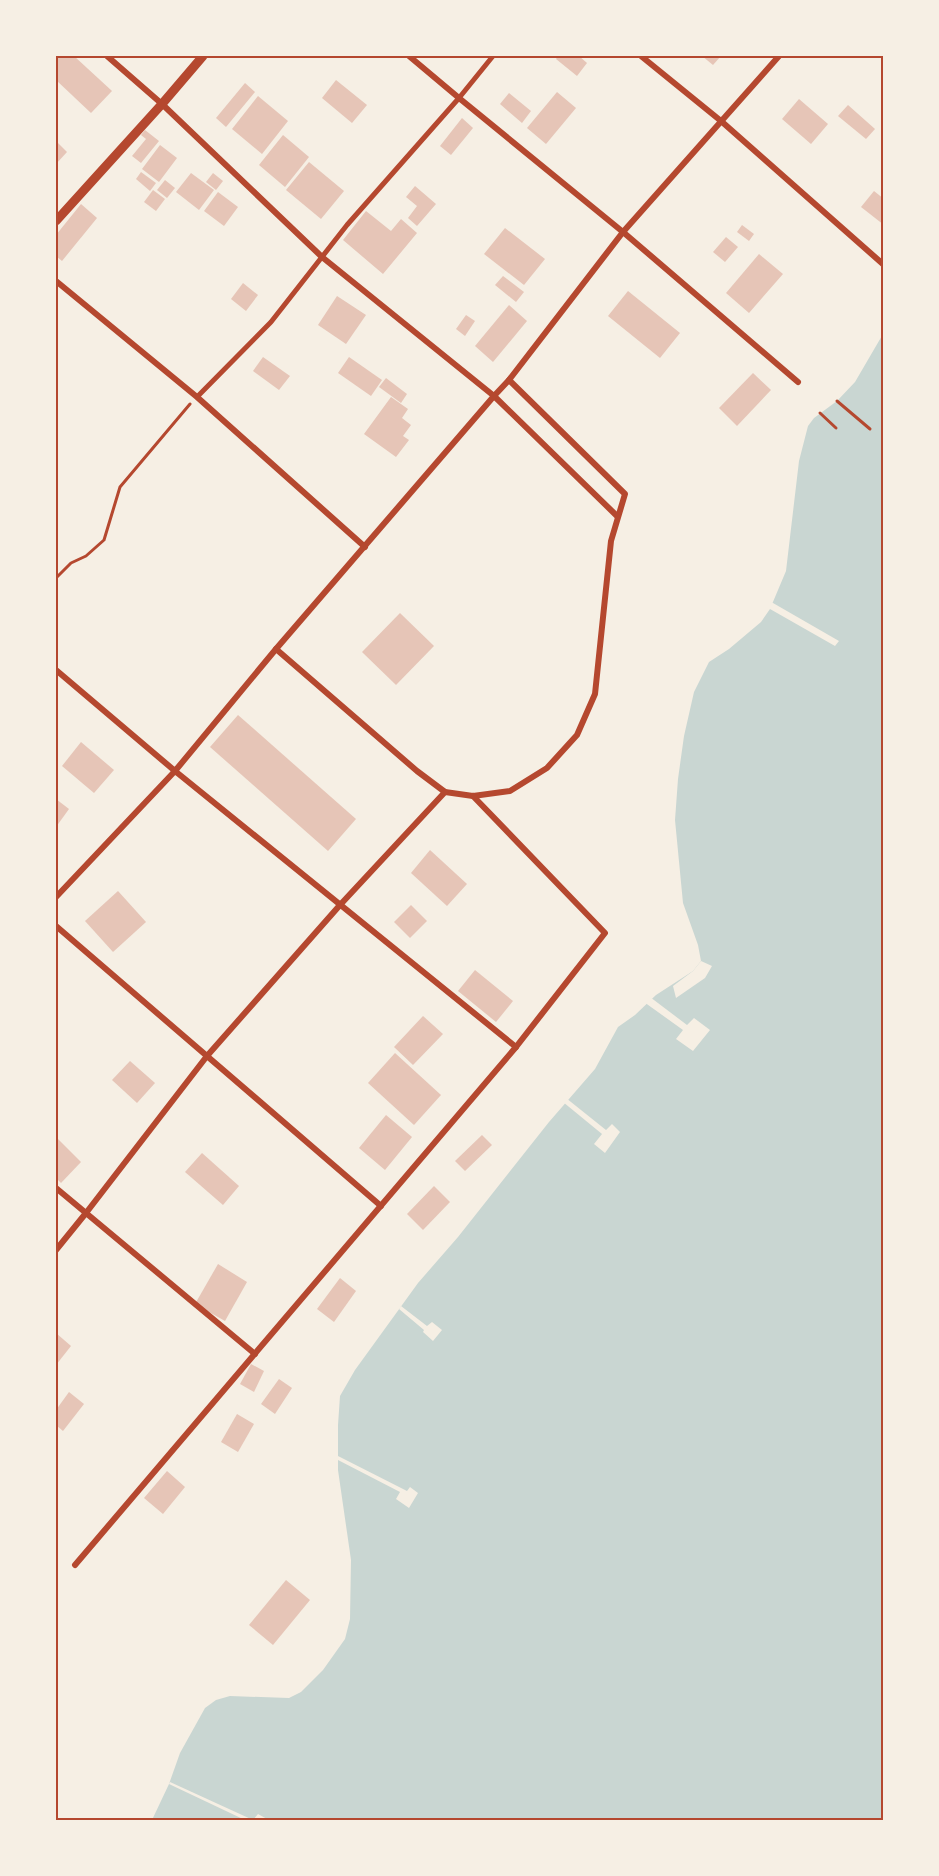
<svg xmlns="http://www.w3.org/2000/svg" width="939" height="1876" viewBox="0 0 939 1876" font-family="Arial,sans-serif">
<rect width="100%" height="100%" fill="#f6efe4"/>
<path fill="#c9d6d2" d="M 883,334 L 883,1820 L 152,1820 L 169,1784 L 180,1753 L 205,1708 L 216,1700 L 230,1696 L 289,1698 L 301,1692 L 323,1670 L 345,1639 L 350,1619 L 351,1560 L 338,1470 L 338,1425 L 340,1396 L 355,1370 L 418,1283 L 458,1237 L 549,1122 L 595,1069 L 618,1027 L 635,1015 L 656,995 L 693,971 L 701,961 L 698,945 L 683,903 L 675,820 L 678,779 L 684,736 L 694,692 L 709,662 L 729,649 L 761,622 L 770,609 L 786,571 L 799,461 L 808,426 L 814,418 L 837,401 L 855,382 Z"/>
<g fill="#f6efe4">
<path d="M 770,602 L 773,603 L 839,641 L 835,646 L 770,609 L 768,608 Z"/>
<path d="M 701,961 L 712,966 L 705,978 L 676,998 L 673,986 L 693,971 Z"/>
<path d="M 650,997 L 687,1025 L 694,1018 L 710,1030 L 693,1051 L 676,1039 L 683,1030 L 644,1002 Z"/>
<path d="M 566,1098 L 606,1130 L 612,1124 L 620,1132 L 605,1153 L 594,1144 L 602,1134 L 563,1102 Z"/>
<path d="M 401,1306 L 427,1326 L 432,1322 L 442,1330 L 433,1341 L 423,1332 L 424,1330 L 399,1309 Z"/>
<path d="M 338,1456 L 407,1491 L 410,1487 L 418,1493 L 409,1508 L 396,1499 L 400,1492 L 338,1460 Z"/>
<path d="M 170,1782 L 253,1820 L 258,1814 L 267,1819 L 266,1820 L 245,1820 L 169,1784 Z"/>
</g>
<g fill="#e6c5b7">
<path d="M 56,56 L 74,56 L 112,91 L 91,113 L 56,80 Z"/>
<path d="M 558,56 L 579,56 L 587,63 L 577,76 L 556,59 Z"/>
<path d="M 702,56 L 721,56 L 713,65 Z"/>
<path d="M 336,80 L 367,105 L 352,123 L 322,98 Z"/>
<path d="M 245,83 L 255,92 L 226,127 L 216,118 Z"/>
<path d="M 557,92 L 576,108 L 546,144 L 527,128 Z"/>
<path d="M 509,93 L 531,111 L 522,123 L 500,104 Z"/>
<path d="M 258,96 L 288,121 L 262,154 L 232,129 Z"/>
<path d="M 799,99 L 828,124 L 811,144 L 782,119 Z"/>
<path d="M 848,105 L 875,129 L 866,139 L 838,116 Z"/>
<path d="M 462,118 L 473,128 L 451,155 L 440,146 Z"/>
<path d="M 145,130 L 159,141 L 141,163 L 132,156 L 146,139 L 141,135 Z"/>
<path d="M 283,135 L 309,157 L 285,187 L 259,165 Z"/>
<path d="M 56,141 L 67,152 L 56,164 Z"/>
<path d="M 160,145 L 177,158 L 159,182 L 142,169 Z"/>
<path d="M 309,162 L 344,191 L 321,219 L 286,190 Z"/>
<path d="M 141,172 L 156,183 L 150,191 L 136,179 Z"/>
<path d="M 191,173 L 214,190 L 199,210 L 176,192 Z"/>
<path d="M 213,173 L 223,181 L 216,190 L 206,182 Z"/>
<path d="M 165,180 L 175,188 L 167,198 L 157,190 Z"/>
<path d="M 415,186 L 436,204 L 417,226 L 408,218 L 417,206 L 406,197 Z"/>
<path d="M 153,190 L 165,199 L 156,211 L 144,202 Z"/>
<path d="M 874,191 L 884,199 L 884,225 L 861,207 Z"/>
<path d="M 218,192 L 238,207 L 224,226 L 204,211 Z"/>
<path d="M 81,204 L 97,218 L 62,261 L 56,256 L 56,235 Z"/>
<path d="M 366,211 L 391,231 L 401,219 L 417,233 L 383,274 L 343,240 Z"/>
<path d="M 742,225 L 754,234 L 749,241 L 737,232 Z"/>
<path d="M 505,228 L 545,259 L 524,285 L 484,254 Z"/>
<path d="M 726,237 L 738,247 L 725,262 L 713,252 Z"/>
<path d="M 759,254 L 783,274 L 749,313 L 726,293 Z"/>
<path d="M 503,276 L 524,292 L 516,302 L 495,285 Z"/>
<path d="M 243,283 L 258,295 L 246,311 L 231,299 Z"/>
<path d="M 628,291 L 680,333 L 660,358 L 608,316 Z"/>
<path d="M 337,296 L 366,315 L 346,344 L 318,325 Z"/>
<path d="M 509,305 L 527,321 L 493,362 L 475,346 Z"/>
<path d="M 466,315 L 475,321 L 465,336 L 456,329 Z"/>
<path d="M 263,357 L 290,376 L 279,390 L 253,371 Z"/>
<path d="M 349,357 L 382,380 L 371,396 L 338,373 Z"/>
<path d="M 753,373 L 771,390 L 737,426 L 719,408 Z"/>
<path d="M 386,378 L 407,394 L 401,403 L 379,387 Z"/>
<path d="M 391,397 L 408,409 L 402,418 L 411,425 L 403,436 L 409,440 L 396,457 L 364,434 Z"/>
<path d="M 400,613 L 434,646 L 396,685 L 362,652 Z"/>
<path d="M 238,715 L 356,819 L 328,851 L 210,747 Z"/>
<path d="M 81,742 L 114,770 L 94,793 L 62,766 Z"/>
<path d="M 56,799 L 69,809 L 56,827 Z"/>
<path d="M 430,850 L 467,884 L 447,906 L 411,873 Z"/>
<path d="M 118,891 L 146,922 L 113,952 L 85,921 Z"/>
<path d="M 411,905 L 427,921 L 410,938 L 394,922 Z"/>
<path d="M 475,970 L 513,1001 L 496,1022 L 458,991 Z"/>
<path d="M 423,1016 L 443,1034 L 413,1065 L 394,1047 Z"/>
<path d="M 395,1053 L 441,1095 L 414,1125 L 368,1083 Z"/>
<path d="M 130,1061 L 155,1083 L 137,1103 L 112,1080 Z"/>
<path d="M 386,1115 L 412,1137 L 385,1170 L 359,1148 Z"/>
<path d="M 482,1135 L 492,1145 L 465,1171 L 455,1161 Z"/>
<path d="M 56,1137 L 81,1162 L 61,1183 L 56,1178 Z"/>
<path d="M 202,1153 L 239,1186 L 223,1205 L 185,1172 Z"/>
<path d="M 434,1186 L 450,1202 L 423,1230 L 407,1214 Z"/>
<path d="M 218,1264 L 247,1282 L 225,1321 L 195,1304 Z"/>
<path d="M 340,1278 L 356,1291 L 334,1322 L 317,1309 Z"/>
<path d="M 56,1333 L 71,1346 L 56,1365 Z"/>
<path d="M 251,1364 L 264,1371 L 254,1392 L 240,1384 Z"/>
<path d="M 279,1379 L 292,1388 L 275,1414 L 261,1404 Z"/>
<path d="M 69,1392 L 84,1404 L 63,1431 L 56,1425 L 56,1410 Z"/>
<path d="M 237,1414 L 254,1424 L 238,1452 L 221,1442 Z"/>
<path d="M 167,1471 L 185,1487 L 163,1514 L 144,1498 Z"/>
<path d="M 286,1580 L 310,1600 L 273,1645 L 249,1625 Z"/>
</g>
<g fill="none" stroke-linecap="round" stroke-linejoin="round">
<g stroke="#b5482f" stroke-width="3">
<path d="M 837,401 L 870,429"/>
<path d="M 820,413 L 836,428"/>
<path d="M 56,578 L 71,563 L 86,556 L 104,540 L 120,487 L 190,404"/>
</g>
<path stroke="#b5482f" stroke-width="5" d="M 197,397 L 271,322 L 347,225 L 459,98 L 493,56"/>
<g stroke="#b5482f" stroke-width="6">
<path d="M 409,56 L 459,98 L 623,232 L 798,382"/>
<path d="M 641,56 L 721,121 L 884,265"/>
<path d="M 56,281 L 197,397 L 365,547"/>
<path d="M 617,516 L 494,396 L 509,380 L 623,232 L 779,56"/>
<path d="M 276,649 L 417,771 L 445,792 L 473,796 L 510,791 L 547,768 L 577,735 L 595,694 L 611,541 L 625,494 L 509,380"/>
<path d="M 56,670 L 175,771 L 276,649 L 494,396 L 322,257 L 162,104 L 107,56"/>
<path d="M 56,897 L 175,771 L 516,1047"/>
<path d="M 56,926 L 381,1206"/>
<path d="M 56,1188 L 255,1354"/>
<path d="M 56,1250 L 86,1213 L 207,1056 L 340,905 L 445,792"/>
<path d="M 75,1565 L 516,1047 L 605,933 L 473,796"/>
</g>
<path stroke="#b5482f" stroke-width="9" d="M 56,221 L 162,104 L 203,56"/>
</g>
<rect width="939" height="1876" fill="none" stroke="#f6efe4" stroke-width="114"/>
<rect x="57" y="57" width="825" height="1762" fill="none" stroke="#b5482f" stroke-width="2"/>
</svg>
